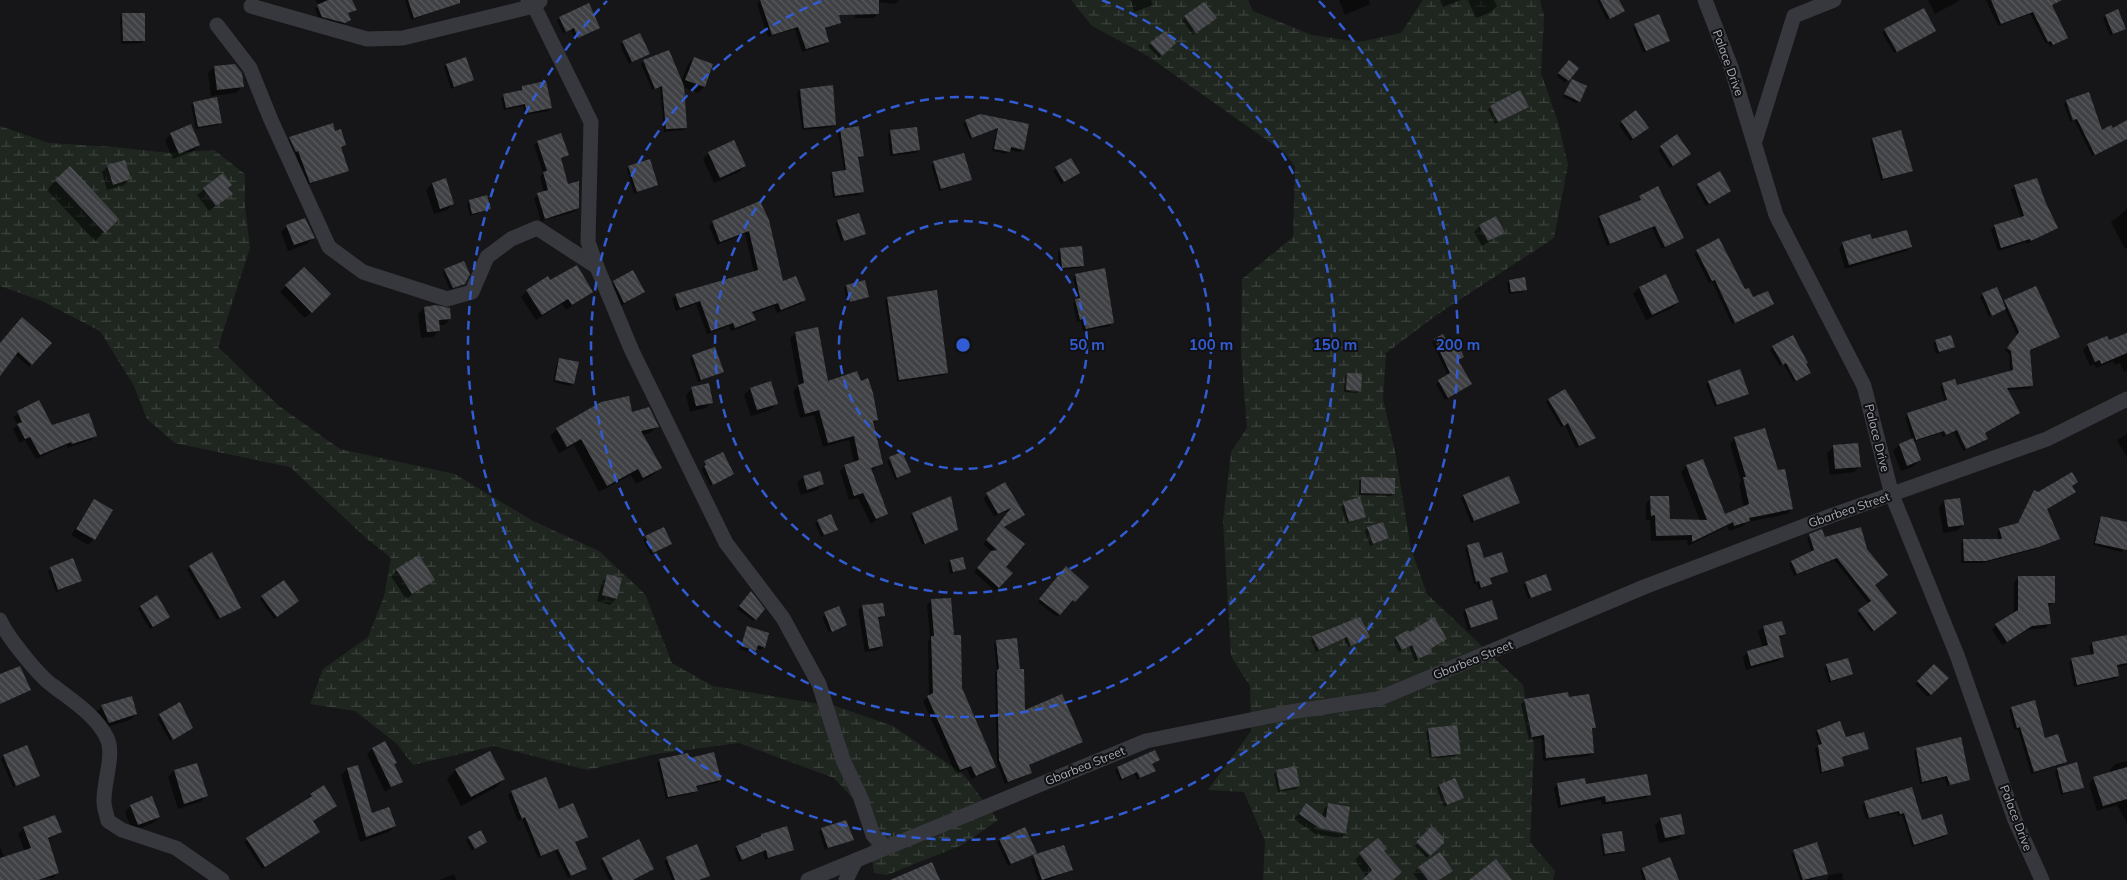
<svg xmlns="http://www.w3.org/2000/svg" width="2127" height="880" viewBox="0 0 2127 880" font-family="Mulish,sans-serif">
<defs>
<pattern id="wetland-marsh" width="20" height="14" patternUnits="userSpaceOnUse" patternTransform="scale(1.25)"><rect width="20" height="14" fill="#1e261f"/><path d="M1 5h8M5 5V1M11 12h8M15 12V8" fill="none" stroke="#3c433d"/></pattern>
<pattern id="building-back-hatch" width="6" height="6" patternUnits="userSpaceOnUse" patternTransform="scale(1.25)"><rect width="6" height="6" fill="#404145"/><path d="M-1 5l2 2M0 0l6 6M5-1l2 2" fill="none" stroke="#595a5e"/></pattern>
</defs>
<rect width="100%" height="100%" fill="#161618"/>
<g fill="url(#wetland-marsh)">
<path d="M 1071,0 L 1248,0 L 1253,11 L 1312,35 L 1359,42 L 1401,33 L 1423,0 L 1540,0 L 1544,16 L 1541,73 L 1558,122 L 1568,165 L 1554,238 L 1438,314 L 1386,353 L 1383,399 L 1395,451 L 1411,549 L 1427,594 L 1523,685 L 1534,745 L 1530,842 L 1555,871 L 1553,880 L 1263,880 L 1265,841 L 1244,792 L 1208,790 L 1251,731 L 1250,686 L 1231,656 L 1223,521 L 1231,452 L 1247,428 L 1241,353 L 1242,279 L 1293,237 L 1295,167 L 1285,153 L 1148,56 L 1092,26 Z"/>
<path d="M 0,126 L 49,143 L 114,147 L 169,153 L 214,150 L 245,174 L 245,207 L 250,248 L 218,347 L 279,406 L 340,449 L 455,474 L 533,521 L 599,551 L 645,594 L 672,663 L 713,686 L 838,707 L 893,726 L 963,774 L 998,820 L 962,845 L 887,875 L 874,873 L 865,812 L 834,778 L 739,743 L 656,754 L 587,770 L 494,746 L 413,765 L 397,744 L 355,711 L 310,704 L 323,669 L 368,637 L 384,596 L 391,558 L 366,538 L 290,467 L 175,443 L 147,419 L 134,386 L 100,331 L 42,301 L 0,286 Z"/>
</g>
<g fill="#0007" fill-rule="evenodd">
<path d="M 315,0 L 351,0 L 355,9 L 347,15 L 350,20 L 341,25 L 319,19 L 315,9 L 319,5 Z"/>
<path d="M 405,0 L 437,0 L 440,9 L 411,20 Z"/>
<path d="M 761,0 L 832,0 L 840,23 L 824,30 L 828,41 L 825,45 L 802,52 L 795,29 L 768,37 L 757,4 Z"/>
<path d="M 855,0 L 899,0 L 895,4 L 878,2 L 878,13 L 874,18 L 855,18 Z"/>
<path d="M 1131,0 L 1151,0 L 1153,5 L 1134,12 Z"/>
<path d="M 1339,0 L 1369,0 L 1370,4 L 1345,15 Z"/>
<path d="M 1440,0 L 1461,0 L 1443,7 Z"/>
<path d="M 1468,0 L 1494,0 L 1497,6 L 1491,12 L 1476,18 Z"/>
<path d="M 1597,0 L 1618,0 L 1624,11 L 1607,20 Z"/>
<path d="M 1928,0 L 1959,0 L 1959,1 L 1935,14 Z"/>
<path d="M 1986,0 L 2047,0 L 2066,38 L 2050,47 L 2048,43 L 2046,44 L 2030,14 L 1998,26 Z"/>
<path d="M 1204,3 L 1213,20 L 1193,35 L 1182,20 Z"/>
<path d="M 123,15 L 144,41 L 141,43 L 121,44 L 120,17 Z"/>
<path d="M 2105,16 L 2125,28 L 2110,36 L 2103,18 Z"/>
<path d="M 560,18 L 599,28 L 575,39 L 571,30 L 563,33 L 557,21 Z"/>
<path d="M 1635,25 L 1669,40 L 1643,53 L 1633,28 Z"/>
<path d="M 1885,30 L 1934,31 L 1894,53 L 1882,33 Z"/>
<path d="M 1164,32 L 1174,43 L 1159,58 L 1148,46 Z"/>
<path d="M 623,42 L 648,54 L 629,64 L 620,45 Z"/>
<path d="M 694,58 L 712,65 L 704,87 L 698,93 L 683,87 L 686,127 L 683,130 L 664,132 L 660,87 L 652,90 L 641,64 L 644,61 L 681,82 L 688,64 Z"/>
<path d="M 1566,64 L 1577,68 L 1565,83 L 1557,76 Z"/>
<path d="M 447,65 L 472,80 L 451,89 L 444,67 Z"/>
<path d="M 214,67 L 242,87 L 236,93 L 211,96 L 208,73 Z"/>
<path d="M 1572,80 L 1579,101 L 1576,103 L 1563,97 Z"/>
<path d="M 522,87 L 551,108 L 548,111 L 525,115 L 523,106 L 504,110 L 501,98 L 520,91 Z"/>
<path d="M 800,90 L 835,124 L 832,127 L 802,130 L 797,93 Z"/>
<path d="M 1520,92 L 1527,107 L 1495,124 L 1488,109 Z"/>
<path d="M 2068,101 L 2101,132 L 2112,130 L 2127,121 L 2127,139 L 2092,156 L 2076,124 Z"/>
<path d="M 2066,102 L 2072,121 L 2070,122 L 2064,104 Z"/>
<path d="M 194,103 L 220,122 L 218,125 L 196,129 L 191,105 Z"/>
<path d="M 1636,112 L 1645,131 L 1630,141 L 1619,125 Z"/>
<path d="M 966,121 L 1028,125 L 1023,149 L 1020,152 L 1009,150 L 1006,154 L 992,151 L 997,129 L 970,139 L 963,124 Z"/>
<path d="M 841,130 L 862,156 L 857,159 L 862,192 L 860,195 L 833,198 L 830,176 L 832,173 L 844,171 L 838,133 Z"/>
<path d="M 890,131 L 919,150 L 916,153 L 890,156 L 888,134 Z"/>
<path d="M 335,133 L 345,145 L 340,148 L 347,170 L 307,185 L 295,153 L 293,153 L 287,141 L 290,138 Z"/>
<path d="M 171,134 L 199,145 L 193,151 L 173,159 L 165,140 Z"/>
<path d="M 1677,136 L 1687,157 L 1670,168 L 1658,150 Z"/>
<path d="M 1872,139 L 1911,171 L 1881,181 L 1870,142 Z"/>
<path d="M 538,142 L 567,155 L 560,160 L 567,185 L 578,208 L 574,212 L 541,221 L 534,198 L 544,192 L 540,177 L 543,173 L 534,145 Z"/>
<path d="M 709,153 L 745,166 L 739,172 L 714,183 L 703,159 Z"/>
<path d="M 1070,160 L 1076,175 L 1061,184 L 1053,171 Z"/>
<path d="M 934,163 L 970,180 L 939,191 L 931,165 Z"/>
<path d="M 108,166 L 130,179 L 124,185 L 107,190 L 102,172 Z"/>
<path d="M 629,167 L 657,184 L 634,194 L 627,169 Z"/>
<path d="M 223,175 L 231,194 L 209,211 L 197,195 Z"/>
<path d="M 56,180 L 108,228 L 95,241 L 47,190 Z"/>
<path d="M 445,180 L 453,204 L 447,210 L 434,214 L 426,190 L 432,184 Z"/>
<path d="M 1698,185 L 1730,191 L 1706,206 L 1696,188 Z"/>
<path d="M 2015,186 L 2044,202 L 2057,228 L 2027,244 L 2026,242 L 1998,251 L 1991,230 L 1995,226 L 2021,218 L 2011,190 Z"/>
<path d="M 486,197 L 489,209 L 470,216 L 467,204 Z"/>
<path d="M 1640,197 L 1682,238 L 1662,249 L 1652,228 L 1607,246 L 1597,219 L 1639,202 Z"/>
<path d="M 2127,209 L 2127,248 L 2125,249 L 2111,222 Z"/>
<path d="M 768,220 L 782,283 L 804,300 L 801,304 L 777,313 L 774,306 L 752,314 L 754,320 L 751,324 L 731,331 L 729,326 L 707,334 L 696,304 L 676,311 L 672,299 L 676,295 L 754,272 L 745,234 L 717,245 L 709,226 L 712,222 Z"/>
<path d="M 838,221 L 864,233 L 841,242 L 835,224 Z"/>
<path d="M 287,226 L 313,238 L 307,244 L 288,251 L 281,232 Z"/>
<path d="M 1480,226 L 1503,233 L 1482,246 L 1474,232 Z"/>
<path d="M 1718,240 L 1745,291 L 1753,299 L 1772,304 L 1732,324 L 1712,282 L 1709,283 L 1694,254 Z"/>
<path d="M 1843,244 L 1911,247 L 1906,251 L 1845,269 L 1839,248 Z"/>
<path d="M 1061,249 L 1083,266 L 1080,268 L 1059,270 L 1058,252 Z"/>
<path d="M 304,268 L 329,294 L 305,318 L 280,292 Z"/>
<path d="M 445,270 L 464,283 L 450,290 L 443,273 Z"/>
<path d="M 1076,275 L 1112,323 L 1110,326 L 1083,331 L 1081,321 L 1077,322 L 1073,303 L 1078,300 L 1073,277 Z"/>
<path d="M 1666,276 L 1678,302 L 1672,308 L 1646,320 L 1633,294 L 1639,288 Z"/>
<path d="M 1510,281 L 1526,289 L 1523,292 L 1509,294 L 1507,283 Z"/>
<path d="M 614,282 L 643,292 L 618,308 L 608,288 Z"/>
<path d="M 846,286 L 868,297 L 847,303 L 844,288 Z"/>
<path d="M 527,291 L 591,292 L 566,310 L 562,304 L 536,320 L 521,297 Z"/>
<path d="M 1983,294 L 2002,304 L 2005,301 L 2058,337 L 2029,351 L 2032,386 L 2029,389 L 2006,390 L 2019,413 L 2016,416 L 1984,434 L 1986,439 L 1983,442 L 1963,451 L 1954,432 L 1943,437 L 1941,433 L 1913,442 L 1920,460 L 1914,466 L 1901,471 L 1893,451 L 1899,445 L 1912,439 L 1905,417 L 1908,414 L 1945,402 L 1940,387 L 1943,384 L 1956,387 L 2010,372 L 2009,354 L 2005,351 L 2017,335 L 2005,309 L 1989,317 L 1980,297 Z"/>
<path d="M 888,298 L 947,373 L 944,375 L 897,382 L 885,300 Z"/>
<path d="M 424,308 L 450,319 L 444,325 L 439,325 L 439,331 L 433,337 L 421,338 L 418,314 Z"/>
<path d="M 796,333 L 827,383 L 877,420 L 873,424 L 882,463 L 871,471 L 886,513 L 871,524 L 858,498 L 849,500 L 840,471 L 845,466 L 854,463 L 849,440 L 823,447 L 814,415 L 800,418 L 793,391 L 799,385 L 790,338 Z"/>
<path d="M 2127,334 L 2127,371 L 2124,372 L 2120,363 L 2115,365 L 2113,361 L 2096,368 L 2094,364 L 2090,366 L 2083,350 L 2088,345 L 2109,342 Z"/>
<path d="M 1435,340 L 1463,357 L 1457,361 L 1470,384 L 1445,400 L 1436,384 L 1448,376 L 1432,342 Z"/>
<path d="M 1936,341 L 1953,347 L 1936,354 L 1933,343 Z"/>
<path d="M 50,343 L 29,367 L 15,354 L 0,371 L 0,347 Z"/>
<path d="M 1773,347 L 1804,365 L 1806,375 L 1794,382 L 1783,364 L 1780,366 L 1770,350 Z"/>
<path d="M 693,356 L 722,372 L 698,382 L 690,359 Z"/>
<path d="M 560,359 L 573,383 L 570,386 L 553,382 L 557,362 Z"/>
<path d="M 1347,374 L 1360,390 L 1357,393 L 1344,392 L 1345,377 Z"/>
<path d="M 1709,382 L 1748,393 L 1715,407 L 1706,385 Z"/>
<path d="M 770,383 L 776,404 L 770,410 L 751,416 L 744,395 L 750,389 Z"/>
<path d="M 692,389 L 712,402 L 706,408 L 690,412 L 686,395 Z"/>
<path d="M 1548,400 L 1594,438 L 1576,448 L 1565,425 L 1561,427 L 1546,402 Z"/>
<path d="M 38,402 L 51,426 L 95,436 L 91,440 L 67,448 L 67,445 L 36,459 L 25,440 L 20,443 L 13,429 L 18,425 L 13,417 Z"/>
<path d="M 602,404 L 631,413 L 657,427 L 650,433 L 642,435 L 660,468 L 653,475 L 636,484 L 631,475 L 599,492 L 574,445 L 559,453 L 550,436 L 557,429 Z"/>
<path d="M 2127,434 L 2127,458 L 2117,440 Z"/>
<path d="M 1735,438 L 1777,472 L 1792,509 L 1787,514 L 1748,522 L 1743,526 L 1729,531 L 1727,526 L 1688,546 L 1687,540 L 1651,541 L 1650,520 L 1646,520 L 1646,503 L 1651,498 L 1668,520 L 1700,521 L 1681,472 L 1686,466 L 1702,460 L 1724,515 L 1744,508 L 1739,484 L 1741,481 L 1730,444 Z"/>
<path d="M 1833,447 L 1860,466 L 1854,472 L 1830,475 L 1827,453 Z"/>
<path d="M 902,453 L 910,472 L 895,480 L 887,461 Z"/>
<path d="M 705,462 L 732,474 L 710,486 L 702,470 Z"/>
<path d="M 803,477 L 823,484 L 817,490 L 801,495 L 797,483 Z"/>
<path d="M 1362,478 L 1394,493 L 1391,496 L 1359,495 L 1359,481 Z"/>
<path d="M 1508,478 L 1519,502 L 1471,523 L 1461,498 Z"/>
<path d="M 1005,484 L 1023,515 L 1003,528 L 1004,567 L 999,587 L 995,591 L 974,572 L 992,552 L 983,544 L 1011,510 L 994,516 L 983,498 Z"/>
<path d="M 2071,486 L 2046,510 L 2058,539 L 2056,541 L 2035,549 L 1983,563 L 1961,563 L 1961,543 L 1964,541 L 1999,541 L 1997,532 L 2017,525 L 2034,492 L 2038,493 Z"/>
<path d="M 94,500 L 94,539 L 88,545 L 71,535 Z"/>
<path d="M 1945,501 L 1963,525 L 1957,531 L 1943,533 L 1939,507 Z"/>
<path d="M 1344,503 L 1365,516 L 1347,524 L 1341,506 Z"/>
<path d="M 913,514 L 956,530 L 922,545 L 910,516 Z"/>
<path d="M 2101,518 L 2127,523 L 2127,538 L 2122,552 L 2093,545 L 2099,520 Z"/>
<path d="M 818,521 L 836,529 L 821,537 L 815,523 Z"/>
<path d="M 1368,528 L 1388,538 L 1370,546 L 1365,531 Z"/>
<path d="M 1821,531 L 1824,538 L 1874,585 L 1893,616 L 1871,632 L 1857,614 L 1869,604 L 1834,560 L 1794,576 L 1789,564 L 1812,553 L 1807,538 Z"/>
<path d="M 646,537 L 671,544 L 651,555 L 643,540 Z"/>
<path d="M 1467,547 L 1483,559 L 1507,572 L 1489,579 L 1491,584 L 1479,590 L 1476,583 L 1474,584 L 1465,549 Z"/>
<path d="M 73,560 L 81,581 L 56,592 L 48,571 Z"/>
<path d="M 951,561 L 964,569 L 950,574 L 948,563 Z"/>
<path d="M 190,567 L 239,608 L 217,620 L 187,570 Z"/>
<path d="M 397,570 L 433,580 L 406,599 L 391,576 Z"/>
<path d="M 1063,570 L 1087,587 L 1057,617 L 1038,602 Z"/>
<path d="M 608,576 L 616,599 L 610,605 L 597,601 L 602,582 Z"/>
<path d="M 2019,577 L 2054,602 L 2048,607 L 2050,624 L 2045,628 L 2027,630 L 2002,645 L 1992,629 L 2014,614 L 2014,582 Z"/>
<path d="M 1526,583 L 1551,589 L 1528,599 L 1523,585 Z"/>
<path d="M 748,595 L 755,619 L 753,621 L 737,609 Z"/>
<path d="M 262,597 L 295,604 L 274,619 L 260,599 Z"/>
<path d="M 931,601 L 952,636 L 961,688 L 994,767 L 990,771 L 971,779 L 967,769 L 956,774 L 923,701 L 929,696 L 928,641 L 930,639 L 927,605 Z"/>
<path d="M 862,606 L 884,616 L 877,620 L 882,646 L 878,650 L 865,652 L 858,610 Z"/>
<path d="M 140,607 L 166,619 L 150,629 L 138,609 Z"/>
<path d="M 839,608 L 846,625 L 829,633 L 822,616 Z"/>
<path d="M 1466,610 L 1497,618 L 1468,630 L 1463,613 Z"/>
<path d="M 1781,623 L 1785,634 L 1778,639 L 1783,656 L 1778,661 L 1746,670 L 1743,657 L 1748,652 L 1763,648 L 1758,632 L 1763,627 Z"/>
<path d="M 747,628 L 764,647 L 761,650 L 756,648 L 752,653 L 739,649 Z"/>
<path d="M 1333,628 L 1334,630 L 1366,639 L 1348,647 L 1344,638 L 1316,652 L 1311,640 Z"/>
<path d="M 2127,636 L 2127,665 L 2116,667 L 2118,676 L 2115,679 L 2074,687 L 2069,662 L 2072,660 L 2091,656 L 2089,646 L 2092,643 Z"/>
<path d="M 1396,638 L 1429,650 L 1430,653 L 1415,661 L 1409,646 L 1399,652 L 1393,641 Z"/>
<path d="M 997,641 L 1023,712 L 1082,742 L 1028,766 L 1030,772 L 1028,775 L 1005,784 L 997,763 L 995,673 L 997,672 L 994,644 Z"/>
<path d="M 1934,665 L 1947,678 L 1928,697 L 1915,684 Z"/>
<path d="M 1827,666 L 1851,674 L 1829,683 L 1824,668 Z"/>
<path d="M 0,676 L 30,690 L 0,704 Z"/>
<path d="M 1568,698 L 1594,727 L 1591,731 L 1593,753 L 1589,756 L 1543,761 L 1541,738 L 1529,740 L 1521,704 L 1525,700 Z"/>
<path d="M 179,704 L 192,728 L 170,741 L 157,718 Z"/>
<path d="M 102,707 L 136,714 L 130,720 L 103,728 L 96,712 Z"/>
<path d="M 2012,708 L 2065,761 L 2063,764 L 2031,774 L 2018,729 L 2014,730 L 2009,710 Z"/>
<path d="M 1429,729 L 1459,753 L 1457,756 L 1430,759 L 1426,732 Z"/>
<path d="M 1817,731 L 1845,739 L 1868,749 L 1841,758 L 1843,765 L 1840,768 L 1820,774 L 1815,749 L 1820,746 L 1815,733 Z"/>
<path d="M 1960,739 L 1969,779 L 1947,786 L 1945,778 L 1920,784 L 1914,752 L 1916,750 Z"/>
<path d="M 372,749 L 393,764 L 401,781 L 385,792 L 367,754 Z"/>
<path d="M 1155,751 L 1159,760 L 1151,765 L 1154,771 L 1151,773 L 1137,780 L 1134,773 L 1120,781 L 1115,771 L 1117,768 Z"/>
<path d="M 4,756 L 38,776 L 13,787 L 1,759 Z"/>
<path d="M 660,761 L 720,780 L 717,783 L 696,787 L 694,793 L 666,799 L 657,763 Z"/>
<path d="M 2127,761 L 2127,823 L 2117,805 L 2097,811 L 2089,784 L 2094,778 L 2111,773 L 2110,770 L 2115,764 Z"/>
<path d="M 196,764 L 206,796 L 200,802 L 178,809 L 168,777 L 174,771 Z"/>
<path d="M 347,769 L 371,814 L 395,826 L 389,832 L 360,842 L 341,775 Z"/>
<path d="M 2057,769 L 2083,788 L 2061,795 L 2055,772 Z"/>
<path d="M 456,770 L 504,779 L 495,788 L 461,806 L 447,779 Z"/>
<path d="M 1277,771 L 1299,786 L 1296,789 L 1278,792 L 1274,774 Z"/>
<path d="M 1558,784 L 1585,785 L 1650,794 L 1646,798 L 1602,805 L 1601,800 L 1558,808 L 1554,788 Z"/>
<path d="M 1439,786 L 1462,798 L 1444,807 L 1437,788 Z"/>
<path d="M 1911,789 L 1921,822 L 1947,834 L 1944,837 L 1912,847 L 1902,815 L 1898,816 L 1897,813 L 1866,819 L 1862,805 L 1865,802 Z"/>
<path d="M 511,792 L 558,811 L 586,836 L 574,843 L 586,868 L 583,872 L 568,878 L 555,851 L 538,858 L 522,819 L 518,821 L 508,795 Z"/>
<path d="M 311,795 L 332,809 L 312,821 L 316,834 L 262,869 L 244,842 L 309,799 L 308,797 Z"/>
<path d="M 1329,804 L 1346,834 L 1342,838 L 1315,834 L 1294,819 L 1306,805 L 1322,817 L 1324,809 ZM 1314,827 L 1342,831 L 1342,834 L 1314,829 Z"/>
<path d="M 131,806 L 159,817 L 153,823 L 132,831 L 125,812 Z"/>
<path d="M 1661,819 L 1684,833 L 1678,839 L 1659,843 L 1655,825 Z"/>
<path d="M 24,828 L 61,832 L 47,840 L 58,873 L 53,878 L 0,880 L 0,847 L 5,858 L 25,852 L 18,834 Z"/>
<path d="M 1432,828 L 1442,842 L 1427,858 L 1415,846 Z"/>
<path d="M 822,829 L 852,839 L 825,850 L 819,831 Z"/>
<path d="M 761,835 L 793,850 L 765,860 L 763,852 L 739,862 L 734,849 Z"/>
<path d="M 1602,835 L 1624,851 L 1621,853 L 1603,856 L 1600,838 Z"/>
<path d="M 469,838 L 486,842 L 472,851 L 466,840 Z"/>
<path d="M 1000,840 L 1035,852 L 1008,866 L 997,842 Z"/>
<path d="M 1378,840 L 1382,852 L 1392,880 L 1364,880 L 1367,877 L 1354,860 Z"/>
<path d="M 638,841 L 653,869 L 634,880 L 609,880 L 600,862 Z"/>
<path d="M 1816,843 L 1826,873 L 1811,880 L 1800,880 L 1791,854 Z"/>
<path d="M 697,846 L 709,875 L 701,880 L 672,880 L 664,861 Z"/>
<path d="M 1063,846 L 1072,870 L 1048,880 L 1038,880 L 1031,859 Z"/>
<path d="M 1419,868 L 1451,870 L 1440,880 L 1418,880 L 1413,873 Z"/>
<path d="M 1642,869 L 1677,880 L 1643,880 L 1640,871 Z"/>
<path d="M 1842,873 L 1843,880 L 1827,880 L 1829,875 Z"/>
<path d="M 454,874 L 457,880 L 439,880 Z"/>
</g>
<g fill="url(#building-back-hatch)">
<path d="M 328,0 L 352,0 L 357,10 L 348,13 L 351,20 L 345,23 L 322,17 L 317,5 Z"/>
<path d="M 408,0 L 460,0 L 460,3 L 414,18 Z"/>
<path d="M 760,0 L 879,0 L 879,14 L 839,15 L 841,23 L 825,28 L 829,42 L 806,49 L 798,27 L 772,35 Z"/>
<path d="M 1600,0 L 1619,0 L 1625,11 L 1610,19 Z"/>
<path d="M 1991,0 L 2062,0 L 2052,5 L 2068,38 L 2053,45 L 2051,41 L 2048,42 L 2033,12 L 2001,24 Z"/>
<path d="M 1204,2 L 1217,18 L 1196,33 L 1184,16 Z"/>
<path d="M 589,3 L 600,28 L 578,38 L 574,28 L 566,32 L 559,17 Z"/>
<path d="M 1924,8 L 1936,31 L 1897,52 L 1884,29 Z"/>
<path d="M 2118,9 L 2126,29 L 2113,34 L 2105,15 Z"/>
<path d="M 122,13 L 145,13 L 145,41 L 123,41 Z"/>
<path d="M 1659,14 L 1670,41 L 1646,51 L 1634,24 Z"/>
<path d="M 1165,31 L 1176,43 L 1162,56 L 1150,43 Z"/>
<path d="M 640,33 L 650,54 L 632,62 L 622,41 Z"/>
<path d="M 669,50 L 684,86 L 687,128 L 666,129 L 662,86 L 655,89 L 643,60 Z"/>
<path d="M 466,57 L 474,80 L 454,87 L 446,64 Z"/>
<path d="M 694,57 L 713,64 L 705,87 L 685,80 Z"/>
<path d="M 1569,60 L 1579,68 L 1569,81 L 1558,73 Z"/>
<path d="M 235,64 L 242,73 L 244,87 L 217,90 L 214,66 Z"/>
<path d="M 1572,79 L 1587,86 L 1580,102 L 1564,94 Z"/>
<path d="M 546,81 L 552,108 L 527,113 L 525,104 L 506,108 L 503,94 L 522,90 L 522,86 Z"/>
<path d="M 833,85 L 836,125 L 804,128 L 800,89 Z"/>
<path d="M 1520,90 L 1529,107 L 1498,122 L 1490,106 Z"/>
<path d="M 2089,92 L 2102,130 L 2111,125 L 2113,128 L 2127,120 L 2127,139 L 2095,155 L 2077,119 L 2073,120 L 2066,100 Z"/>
<path d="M 217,97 L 222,123 L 198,127 L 193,102 Z"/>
<path d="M 1636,110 L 1649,128 L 1633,139 L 1621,121 Z"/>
<path d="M 980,114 L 1029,124 L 1024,150 L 1011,147 L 1010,152 L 994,149 L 998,128 L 972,138 L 965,120 Z"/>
<path d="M 333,123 L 335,131 L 341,129 L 346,145 L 341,147 L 349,171 L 310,183 L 298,151 L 296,152 L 289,137 Z"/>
<path d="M 191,124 L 200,145 L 179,154 L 170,133 Z"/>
<path d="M 859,126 L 864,156 L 858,157 L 864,192 L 835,196 L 832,172 L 846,170 L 840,129 Z"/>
<path d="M 917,127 L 920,150 L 893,154 L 890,130 Z"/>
<path d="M 1901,130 L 1913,171 L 1883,179 L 1872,138 Z"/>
<path d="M 561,133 L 569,155 L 561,158 L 568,184 L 579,181 L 579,208 L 545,219 L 537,193 L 548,190 L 543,172 L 547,171 L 537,141 Z"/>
<path d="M 1677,134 L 1691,154 L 1673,166 L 1660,146 Z"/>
<path d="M 734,140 L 746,166 L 720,178 L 708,152 Z"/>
<path d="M 964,153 L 972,180 L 941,189 L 933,161 Z"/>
<path d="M 1071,158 L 1080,173 L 1064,182 L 1055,167 Z"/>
<path d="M 650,159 L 658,185 L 637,192 L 628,166 Z"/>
<path d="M 125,160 L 131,179 L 113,185 L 107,165 Z"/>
<path d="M 70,166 L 119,219 L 105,233 L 55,180 Z"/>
<path d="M 1720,171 L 1731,191 L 1709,204 L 1697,184 Z"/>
<path d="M 223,173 L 232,185 L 228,188 L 233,194 L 216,206 L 203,188 Z"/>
<path d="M 446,178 L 454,204 L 440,209 L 432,183 Z"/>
<path d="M 2037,178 L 2045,201 L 2058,228 L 2031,241 L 2030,239 L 2001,248 L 1994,225 L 2024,216 L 2014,185 Z"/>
<path d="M 1658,186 L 1684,238 L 1665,247 L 1655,226 L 1610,244 L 1599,216 L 1641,200 L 1639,196 Z"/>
<path d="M 487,195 L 491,209 L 472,214 L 469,200 Z"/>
<path d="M 760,201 L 769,220 L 783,281 L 796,276 L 806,300 L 781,310 L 778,303 L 752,312 L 756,320 L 735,328 L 733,323 L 711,331 L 700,301 L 680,308 L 675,294 L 758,270 L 749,231 L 720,242 L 712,221 Z"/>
<path d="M 859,213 L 866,234 L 844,241 L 837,220 Z"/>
<path d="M 1496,216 L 1505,233 L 1488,241 L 1479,225 Z"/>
<path d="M 305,218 L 315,238 L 294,245 L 286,225 Z"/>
<path d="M 1907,230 L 1912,247 L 1849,265 L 1842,242 L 1870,234 L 1872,239 Z"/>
<path d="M 1719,238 L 1745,289 L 1749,288 L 1753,297 L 1768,291 L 1774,304 L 1735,323 L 1715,280 L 1712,281 L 1696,250 Z"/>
<path d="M 1082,246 L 1084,266 L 1062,268 L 1060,248 Z"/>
<path d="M 464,261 L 470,274 L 465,284 L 453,288 L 444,269 Z"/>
<path d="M 577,265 L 593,292 L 572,305 L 568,299 L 542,315 L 526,290 L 548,276 L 550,280 Z"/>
<path d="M 304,267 L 331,294 L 312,313 L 285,285 Z"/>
<path d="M 1105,268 L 1114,323 L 1086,329 L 1083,319 L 1080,320 L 1075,299 L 1080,298 L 1075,274 Z"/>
<path d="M 633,270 L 645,292 L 624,303 L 613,281 Z"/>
<path d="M 1666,274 L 1679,302 L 1652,315 L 1639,287 Z"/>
<path d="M 1525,277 L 1527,290 L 1511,292 L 1509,280 Z"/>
<path d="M 865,280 L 869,297 L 850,302 L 846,285 Z"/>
<path d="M 2036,286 L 2060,337 L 2030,350 L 2033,386 L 2007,388 L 2020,413 L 1985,433 L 1988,439 L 1966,449 L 1957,430 L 1946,435 L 1944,431 L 1916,440 L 1907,413 L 1947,400 L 1942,383 L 1955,379 L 1957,385 L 2013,370 L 2011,351 L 2007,348 L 2019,332 L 2004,300 Z"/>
<path d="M 1997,287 L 2006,309 L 1992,316 L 1982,293 Z"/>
<path d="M 937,290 L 948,373 L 899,380 L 887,297 Z"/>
<path d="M 436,305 L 450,308 L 451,319 L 439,320 L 440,331 L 427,332 L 424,307 Z"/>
<path d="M 22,317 L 52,343 L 32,365 L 18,352 L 0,376 L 0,343 Z"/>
<path d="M 818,327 L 828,381 L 857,371 L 861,381 L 868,378 L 873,393 L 878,420 L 873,421 L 883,464 L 871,468 L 888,514 L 876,519 L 863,493 L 854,496 L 844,465 L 859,460 L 854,436 L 828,443 L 819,410 L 805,414 L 798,385 L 804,383 L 795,332 Z"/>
<path d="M 2127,333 L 2127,353 L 2101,364 L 2100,360 L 2095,362 L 2087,344 L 2107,336 L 2109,340 Z"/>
<path d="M 1443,334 L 1449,345 L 1457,342 L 1464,357 L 1458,360 L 1472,384 L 1448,398 L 1438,380 L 1450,373 L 1434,339 Z"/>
<path d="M 1793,335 L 1808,363 L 1806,364 L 1811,373 L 1796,381 L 1786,363 L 1783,365 L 1772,346 Z"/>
<path d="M 1951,335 L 1955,347 L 1939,352 L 1935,340 Z"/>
<path d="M 715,347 L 724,372 L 701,380 L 692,355 Z"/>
<path d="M 559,358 L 579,362 L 574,384 L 555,380 Z"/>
<path d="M 1740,369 L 1749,394 L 1717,405 L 1708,381 Z"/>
<path d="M 1347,373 L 1362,374 L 1361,391 L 1346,390 Z"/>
<path d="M 771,381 L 778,404 L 757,410 L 750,388 Z"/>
<path d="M 709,383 L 713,403 L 696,406 L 691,387 Z"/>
<path d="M 1565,389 L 1596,438 L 1579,446 L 1568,423 L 1564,426 L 1548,399 Z"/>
<path d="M 629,396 L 632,412 L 649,407 L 659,427 L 641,431 L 662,468 L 643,478 L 638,469 L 607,486 L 581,439 L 567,447 L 556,428 L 601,402 Z"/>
<path d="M 39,400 L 52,425 L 89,413 L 97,436 L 72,444 L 71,442 L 40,455 L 30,437 L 25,439 L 17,424 L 22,422 L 17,411 Z"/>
<path d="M 1765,428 L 1778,470 L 1785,469 L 1793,509 L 1749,518 L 1750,521 L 1734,526 L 1733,522 L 1692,542 L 1692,535 L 1656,536 L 1655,515 L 1651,516 L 1650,496 L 1669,496 L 1670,519 L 1707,520 L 1686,465 L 1703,459 L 1725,514 L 1749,504 L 1743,477 L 1746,477 L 1734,437 Z"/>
<path d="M 1913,438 L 1921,460 L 1907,466 L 1899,444 Z"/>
<path d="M 1858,443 L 1861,467 L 1835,469 L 1833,445 Z"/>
<path d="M 723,452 L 734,474 L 713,485 L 704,466 L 706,465 L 704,461 Z"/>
<path d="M 902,452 L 911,472 L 897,478 L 889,457 Z"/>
<path d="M 820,471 L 824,484 L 807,490 L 803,476 Z"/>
<path d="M 2072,472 L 2078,482 L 2072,486 L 2076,492 L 2047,509 L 2060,539 L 2039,547 L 1986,561 L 1964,561 L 1963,539 L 2002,539 L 1999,528 L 2018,523 L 2034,490 L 2038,492 Z"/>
<path d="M 1509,476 L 1520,503 L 1474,521 L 1463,495 Z"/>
<path d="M 1361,477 L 1395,478 L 1395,494 L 1361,493 Z"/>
<path d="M 1005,482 L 1025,515 L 1004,527 L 1025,544 L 1006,567 L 1013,573 L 999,588 L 977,568 L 991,551 L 997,550 L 986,540 L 1011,508 L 998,514 L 986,493 Z"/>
<path d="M 951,496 L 958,530 L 925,544 L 912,513 Z"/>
<path d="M 1360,497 L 1366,517 L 1349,522 L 1343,502 Z"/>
<path d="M 1960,498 L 1964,525 L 1948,527 L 1944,500 Z"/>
<path d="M 94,499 L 113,510 L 95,540 L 76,529 Z"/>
<path d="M 831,514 L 838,530 L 824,535 L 817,520 Z"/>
<path d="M 2101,516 L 2127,522 L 2127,550 L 2095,543 Z"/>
<path d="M 1383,522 L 1389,538 L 1373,544 L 1367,527 Z"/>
<path d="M 664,527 L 672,544 L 653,553 L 645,536 Z"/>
<path d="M 1861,527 L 1867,549 L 1888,575 L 1875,585 L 1897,613 L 1874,631 L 1858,610 L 1871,601 L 1837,558 L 1797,574 L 1791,561 L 1814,550 L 1809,534 L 1822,529 L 1825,537 Z"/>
<path d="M 1479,542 L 1484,558 L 1502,552 L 1508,572 L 1490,578 L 1492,584 L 1481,588 L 1479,581 L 1476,582 L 1467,545 Z"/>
<path d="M 212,552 L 241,608 L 220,618 L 189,566 Z"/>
<path d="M 419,555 L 435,580 L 412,594 L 396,569 Z"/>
<path d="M 963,557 L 966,569 L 953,572 L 950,560 Z"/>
<path d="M 73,558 L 82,581 L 58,590 L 50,567 Z"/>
<path d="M 1066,566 L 1089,587 L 1075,602 L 1073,600 L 1060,615 L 1039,599 Z"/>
<path d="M 607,574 L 622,578 L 617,599 L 602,595 Z"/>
<path d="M 1546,574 L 1552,590 L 1531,598 L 1525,582 Z"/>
<path d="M 2018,576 L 2055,576 L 2055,603 L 2048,603 L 2051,624 L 2032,626 L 2007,642 L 1995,624 L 2018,610 Z"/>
<path d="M 284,580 L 299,601 L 277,617 L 261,596 Z"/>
<path d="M 751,591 L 765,609 L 756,620 L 739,606 Z"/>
<path d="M 157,595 L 170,617 L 153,627 L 140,606 Z"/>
<path d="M 951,598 L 954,635 L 961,635 L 962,688 L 996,767 L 976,776 L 971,766 L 960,770 L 927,696 L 933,693 L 931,636 L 934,636 L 931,599 Z"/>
<path d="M 1492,600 L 1498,619 L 1471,628 L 1465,609 Z"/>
<path d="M 883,603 L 885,616 L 878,617 L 883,646 L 869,649 L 862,605 Z"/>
<path d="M 839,606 L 847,625 L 832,632 L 824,612 Z"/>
<path d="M 1360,617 L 1370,637 L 1351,646 L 1347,637 L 1319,650 L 1312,636 Z"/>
<path d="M 1434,617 L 1447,639 L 1430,649 L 1431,653 L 1418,659 L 1412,645 L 1402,650 L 1395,637 L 1408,630 L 1410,632 Z"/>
<path d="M 1782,621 L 1786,634 L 1779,636 L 1784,657 L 1751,666 L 1747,651 L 1768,645 L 1763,626 Z"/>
<path d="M 747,626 L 769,633 L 765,648 L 758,645 L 756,651 L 741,646 Z"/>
<path d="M 2127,635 L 2127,663 L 2117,665 L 2119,676 L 2077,685 L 2071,658 L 2094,654 L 2092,642 Z"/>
<path d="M 1017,638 L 1020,669 L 1024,669 L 1025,710 L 1062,694 L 1083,742 L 1029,765 L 1032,773 L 1008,782 L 999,760 L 997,670 L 999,669 L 996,640 Z"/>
<path d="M 1848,658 L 1853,674 L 1831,681 L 1826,664 Z"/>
<path d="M 1934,664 L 1949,678 L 1931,695 L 1917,681 Z"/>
<path d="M 20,666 L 31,690 L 0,704 L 0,674 Z"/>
<path d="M 1568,692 L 1569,697 L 1589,694 L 1596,728 L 1592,728 L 1594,753 L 1546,758 L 1544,735 L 1532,737 L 1524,699 Z"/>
<path d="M 132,696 L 137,714 L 109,723 L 101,705 Z"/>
<path d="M 2035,700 L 2045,738 L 2058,734 L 2067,762 L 2034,772 L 2020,727 L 2017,728 L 2011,707 Z"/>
<path d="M 180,702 L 193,728 L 173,740 L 159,714 Z"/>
<path d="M 1840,721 L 1846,737 L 1864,732 L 1869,749 L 1842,757 L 1844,766 L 1822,772 L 1818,745 L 1822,744 L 1817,730 Z"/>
<path d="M 1457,725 L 1461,754 L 1432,757 L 1428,728 Z"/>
<path d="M 1961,737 L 1970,780 L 1950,785 L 1947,776 L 1922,782 L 1916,748 Z"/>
<path d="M 385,741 L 397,763 L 394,764 L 403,782 L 391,787 L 372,748 Z"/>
<path d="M 27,745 L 40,776 L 16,786 L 3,755 Z"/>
<path d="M 1155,750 L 1160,760 L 1152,764 L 1156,771 L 1140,778 L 1137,772 L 1122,779 L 1117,767 Z"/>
<path d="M 490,751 L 505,779 L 471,797 L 455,769 Z"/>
<path d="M 714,752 L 721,780 L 696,786 L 698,791 L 668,797 L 659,759 L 688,753 L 690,758 Z"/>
<path d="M 2077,762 L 2084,788 L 2063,793 L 2057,768 Z"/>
<path d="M 197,763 L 208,796 L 184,804 L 174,770 Z"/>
<path d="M 358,765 L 372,813 L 389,807 L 396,826 L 366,837 L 347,768 Z"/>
<path d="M 1296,766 L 1300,786 L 1280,790 L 1276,770 Z"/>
<path d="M 2127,767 L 2127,799 L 2103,806 L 2093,777 Z"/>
<path d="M 1647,774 L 1651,795 L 1606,802 L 1605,796 L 1561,805 L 1557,783 L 1585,778 L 1586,784 Z"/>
<path d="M 546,777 L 559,809 L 573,803 L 588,837 L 575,842 L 587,869 L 571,876 L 558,849 L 541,856 L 525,817 L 522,819 L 511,791 Z"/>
<path d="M 1455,778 L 1464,798 L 1447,805 L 1439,785 Z"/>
<path d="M 324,785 L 337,806 L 313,821 L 320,832 L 265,867 L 246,838 L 312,796 L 310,794 Z"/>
<path d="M 1912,787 L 1922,820 L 1942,814 L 1948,834 L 1914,845 L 1904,813 L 1900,814 L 1899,811 L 1869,818 L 1864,801 Z"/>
<path d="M 152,796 L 160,817 L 138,825 L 130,805 Z"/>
<path d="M 1306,803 L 1326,818 L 1328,803 L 1350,807 L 1346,832 L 1348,834 L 1319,828 L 1299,814 Z"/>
<path d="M 1681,814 L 1685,834 L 1665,838 L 1660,818 Z"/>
<path d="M 55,815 L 62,832 L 48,838 L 59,873 L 38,880 L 0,880 L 0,858 L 31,848 L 23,827 Z"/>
<path d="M 846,820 L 854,840 L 828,848 L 821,828 Z"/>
<path d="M 787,826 L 794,850 L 768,858 L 766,850 L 742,860 L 736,846 L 761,836 L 761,834 Z"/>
<path d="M 1432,826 L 1444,838 L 1444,843 L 1430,856 L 1416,842 Z"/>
<path d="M 1025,827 L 1037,853 L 1011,864 L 999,839 Z"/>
<path d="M 481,830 L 487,842 L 475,849 L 468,837 Z"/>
<path d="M 1622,831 L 1625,851 L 1605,854 L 1602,834 Z"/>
<path d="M 1378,838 L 1387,849 L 1384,851 L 1402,872 L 1393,880 L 1362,880 L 1372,870 L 1359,853 Z"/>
<path d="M 639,839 L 654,869 L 633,880 L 613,880 L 602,858 Z"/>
<path d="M 1817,842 L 1828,874 L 1803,880 L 1793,850 Z"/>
<path d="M 697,844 L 710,876 L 699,880 L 675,880 L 666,857 Z"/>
<path d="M 1064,845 L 1073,870 L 1042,880 L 1033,855 Z"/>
<path d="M 1440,852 L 1453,871 L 1439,880 L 1428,880 L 1418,867 Z"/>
<path d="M 1670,857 L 1679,880 L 1646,880 L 1642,868 Z"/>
<path d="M 1496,859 L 1512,880 L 1469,880 Z"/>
<path d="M 932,862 L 940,880 L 890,880 Z"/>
</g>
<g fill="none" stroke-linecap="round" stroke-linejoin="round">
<g stroke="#37383d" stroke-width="15">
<path d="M 528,0 L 534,6 L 591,122 L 588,242 L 597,267 L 632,351 L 726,543 L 783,618 L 819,684 L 843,760 L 860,796 L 873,835 L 886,847"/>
<path d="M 1705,0 L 1731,67 L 1776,215 L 1864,386 L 1892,495 L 1957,655 L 2015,820 L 2042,880"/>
<path d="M 251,6 L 367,39 L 403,38 L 534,6 L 540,1"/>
<path d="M 217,25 L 250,68 L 271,120 L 329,247 L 363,272 L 447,299 L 472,292 L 487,257 L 511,239 L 537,228 L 597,267"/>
<path d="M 1755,141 L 1794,16 L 1834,0"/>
<path d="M 0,620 C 6,635 38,675 52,685 C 71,700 96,715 107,738 C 115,754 103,784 104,802 C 104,808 107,815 108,821 L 122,830 L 176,848 L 222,880"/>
<path d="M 808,880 L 1146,741 L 1290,712 L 1378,699 L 1644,587 L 1833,515 L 2047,439 L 2127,399"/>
<path d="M 846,880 L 856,860"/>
</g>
</g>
<g fill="none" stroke="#325cd3" stroke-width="2.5" stroke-dasharray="9 6">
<circle cx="963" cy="345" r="124"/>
<circle cx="963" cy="345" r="248"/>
<path d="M1102 0A372 372 0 1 1 824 0"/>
<path d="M1319 1A495 495 0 1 1 607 1"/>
</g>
<g text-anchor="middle" stroke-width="4" stroke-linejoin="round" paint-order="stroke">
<g font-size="12" fill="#a8adb8" stroke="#111113">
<text transform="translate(1728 63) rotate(70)" y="4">Palace Drive</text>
<text transform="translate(1877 438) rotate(76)" y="4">Palace Drive</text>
<text transform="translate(1849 510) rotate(-19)" y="4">Gbarbea Street</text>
<text transform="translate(1473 660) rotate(-22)" y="4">Gbarbea Street</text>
<text transform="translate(1085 766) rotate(-22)" y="4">Gbarbea Street</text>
<text transform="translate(2016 818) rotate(69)" y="4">Palace Drive</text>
</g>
</g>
<circle cx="963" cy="345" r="8" fill="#325cd3" stroke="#111113" stroke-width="2.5"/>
<g font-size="15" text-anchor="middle" font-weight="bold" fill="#325cd3" stroke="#111113" stroke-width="4" stroke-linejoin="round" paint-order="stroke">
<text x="1087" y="350">50 m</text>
<text x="1211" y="350">100 m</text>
<text x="1335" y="350">150 m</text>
<text x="1458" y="350">200 m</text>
</g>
</svg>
